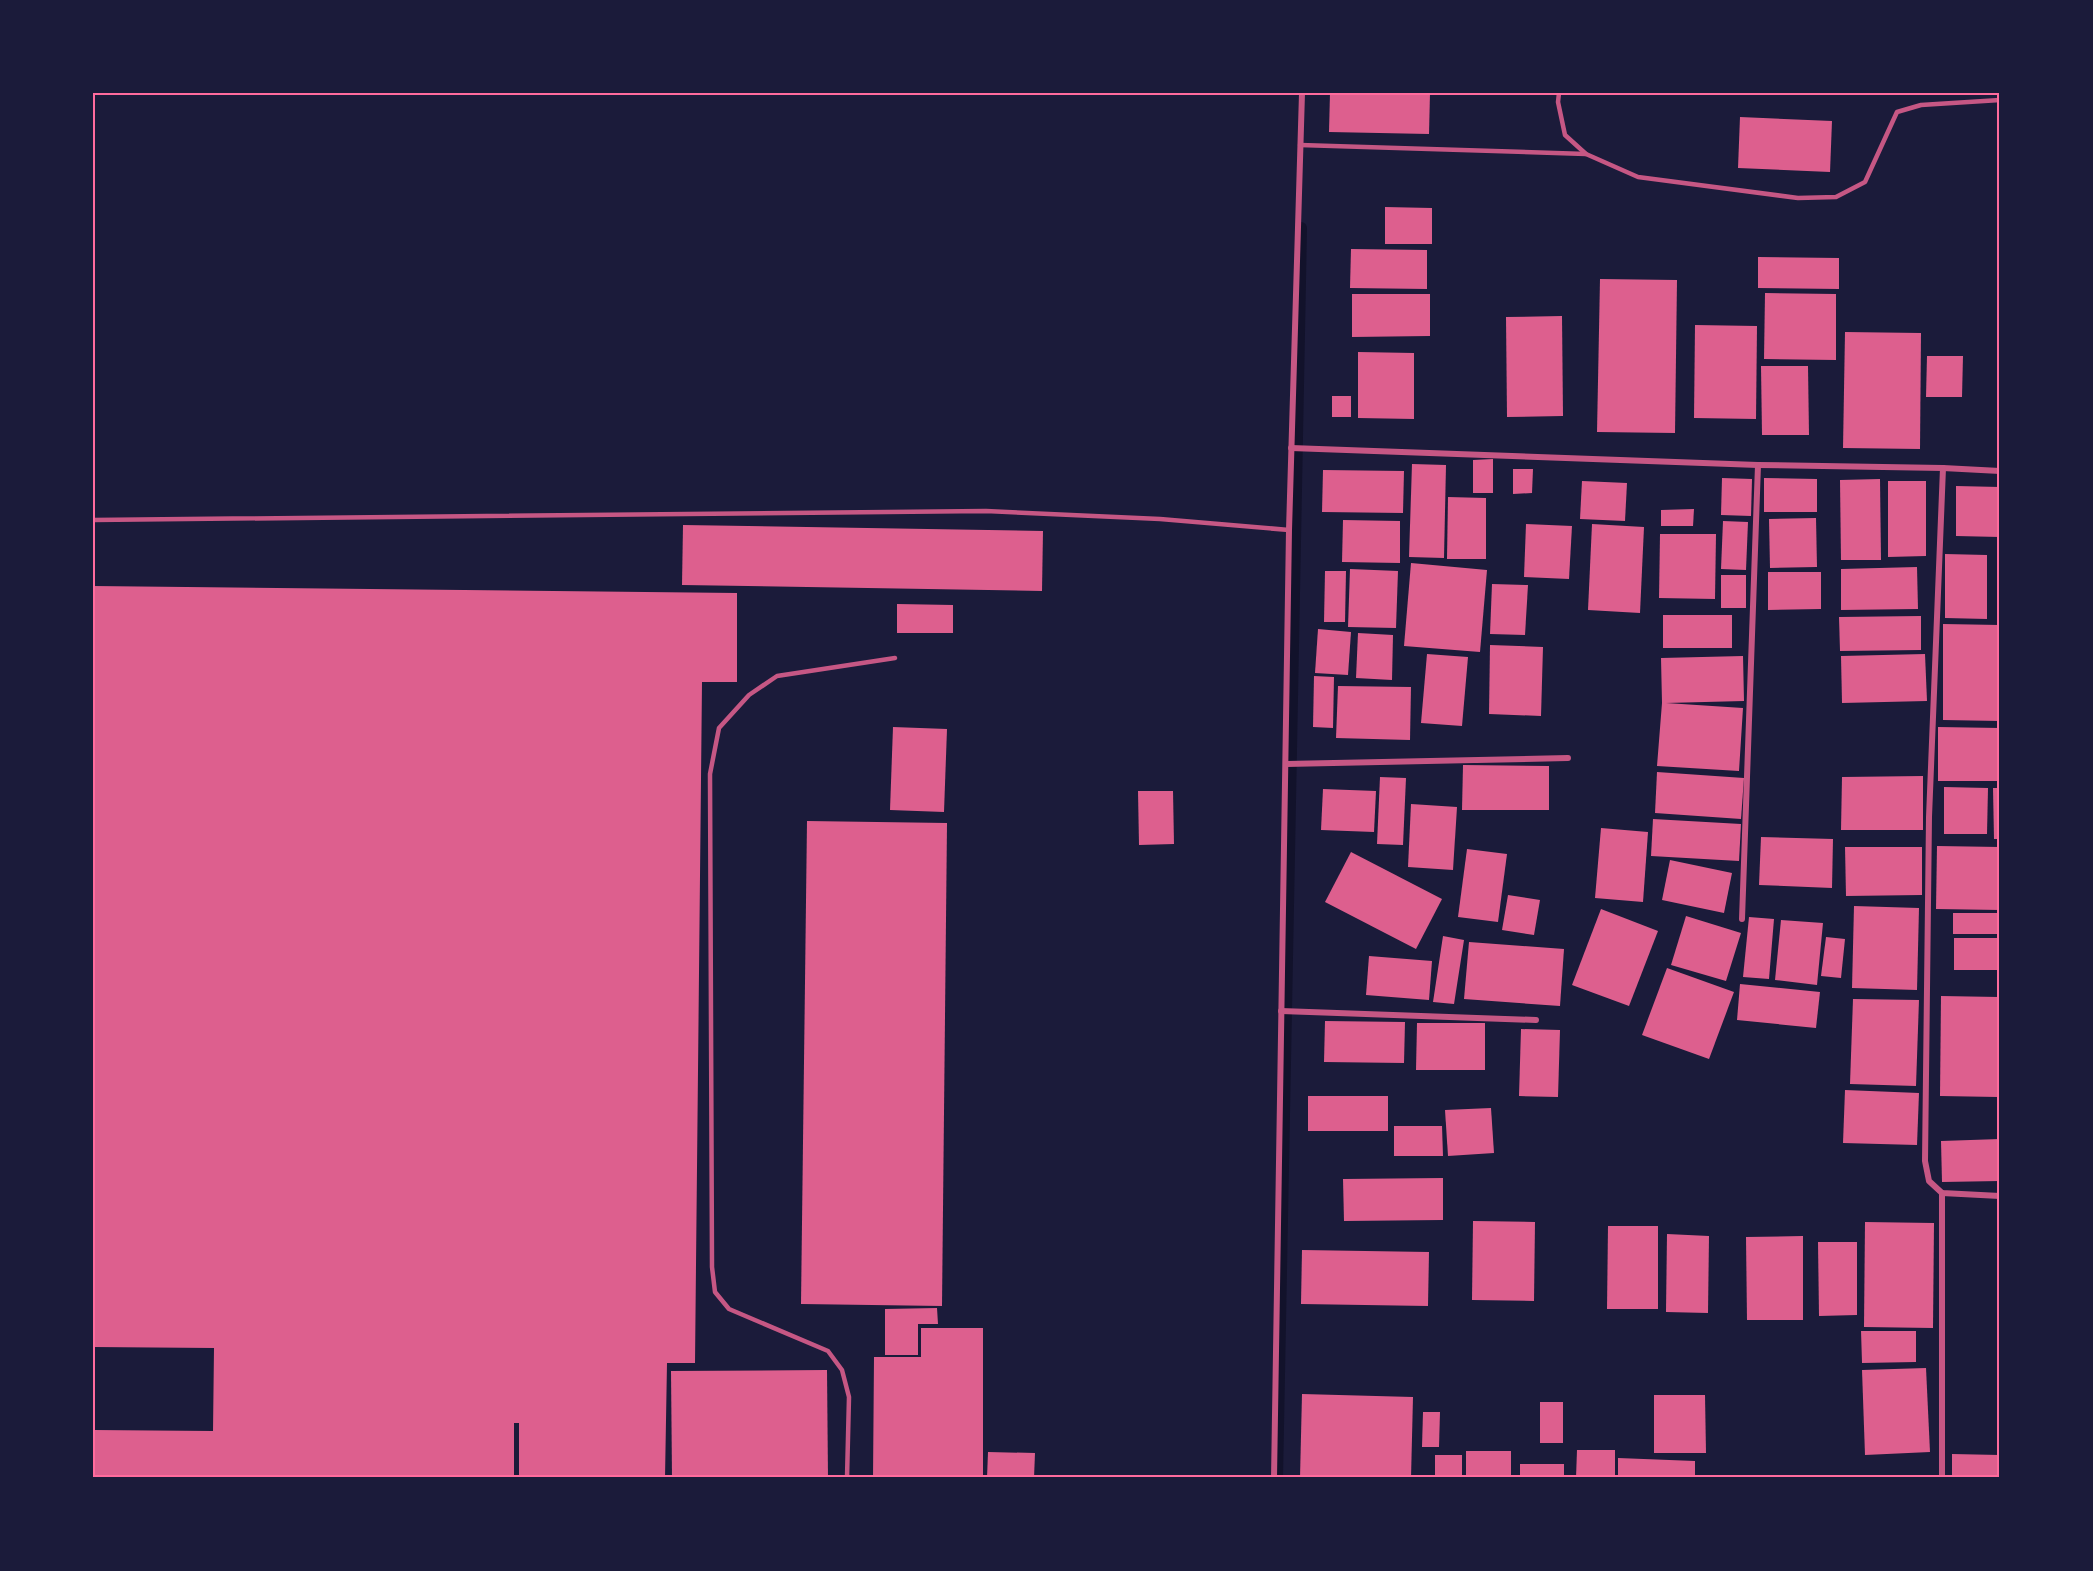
<svg xmlns="http://www.w3.org/2000/svg" width="2093" height="1571" viewBox="0 0 2093 1571" font-family="Overpass,sans-serif">
<rect width="100%" height="100%" fill="#1b1b3a"/>
<g fill="none" stroke-linecap="round" stroke-linejoin="round">
<path stroke="#12122b" stroke-width="12" d="M 1277,1478 L 1301,228"/>
</g>
<g fill="#dd5f8e">
<path d="M 1330,93 L 1430,93 L 1429,134 L 1329,132 Z"/>
<path d="M 1740,117 L 1832,121 L 1830,172 L 1738,168 Z"/>
<path d="M 1385,207 L 1432,208 L 1432,244 L 1385,244 Z"/>
<path d="M 1351,249 L 1427,250 L 1427,289 L 1350,288 Z"/>
<path d="M 1758,257 L 1839,258 L 1839,289 L 1758,288 Z"/>
<path d="M 1600,279 L 1677,280 L 1675,433 L 1597,432 Z"/>
<path d="M 1765,293 L 1836,294 L 1836,360 L 1764,359 Z"/>
<path d="M 1352,294 L 1430,294 L 1430,336 L 1352,337 Z"/>
<path d="M 1562,316 L 1563,416 L 1507,417 L 1506,317 Z"/>
<path d="M 1695,325 L 1757,326 L 1756,419 L 1694,418 Z"/>
<path d="M 1845,332 L 1921,333 L 1920,449 L 1843,448 Z"/>
<path d="M 1358,352 L 1414,353 L 1414,419 L 1358,418 Z"/>
<path d="M 1927,356 L 1963,356 L 1962,397 L 1926,397 Z"/>
<path d="M 1761,366 L 1808,366 L 1809,435 L 1762,435 Z"/>
<rect x="1332" y="396" width="19" height="21"/>
<path d="M 1493,459 L 1493,493 L 1473,493 L 1473,460 Z"/>
<path d="M 1412,464 L 1446,465 L 1444,558 L 1409,557 Z"/>
<path d="M 1513,469 L 1533,469 L 1532,493 L 1513,494 Z"/>
<path d="M 1323,470 L 1404,471 L 1403,513 L 1322,512 Z"/>
<path d="M 1722,478 L 1752,479 L 1751,516 L 1721,515 Z"/>
<path d="M 1764,478 L 1817,479 L 1817,512 L 1764,512 Z"/>
<path d="M 1880,479 L 1881,560 L 1841,560 L 1840,480 Z"/>
<path d="M 1582,481 L 1627,483 L 1625,521 L 1580,519 Z"/>
<path d="M 1888,481 L 1926,481 L 1926,556 L 1888,557 Z"/>
<path d="M 1956,486 L 2000,487 L 2000,537 L 1956,536 Z"/>
<path d="M 1448,497 L 1486,498 L 1486,559 L 1447,559 Z"/>
<path d="M 1694,509 L 1693,526 L 1661,526 L 1661,510 Z"/>
<path d="M 1816,518 L 1817,567 L 1770,568 L 1769,519 Z"/>
<path d="M 1343,520 L 1400,521 L 1400,563 L 1342,562 Z"/>
<path d="M 1723,521 L 1748,522 L 1746,570 L 1721,569 Z"/>
<path d="M 1526,524 L 1572,526 L 1569,579 L 1524,577 Z"/>
<path d="M 1592,524 L 1644,527 L 1640,613 L 1588,610 Z"/>
<path d="M 683,525 L 1043,531 L 1042,591 L 682,585 Z"/>
<path d="M 1660,534 L 1716,534 L 1715,599 L 1659,598 Z"/>
<path d="M 1945,554 L 1987,555 L 1987,619 L 1945,618 Z"/>
<path d="M 1411,563 L 1487,570 L 1480,652 L 1404,646 Z"/>
<path d="M 1917,567 L 1918,609 L 1841,610 L 1841,569 Z"/>
<path d="M 1350,569 L 1398,571 L 1396,628 L 1348,627 Z"/>
<path d="M 1325,571 L 1346,571 L 1345,622 L 1324,622 Z"/>
<path d="M 1768,572 L 1821,572 L 1821,609 L 1768,610 Z"/>
<rect x="1721" y="575" width="25" height="33"/>
<path d="M 1492,584 L 1528,585 L 1525,635 L 1490,634 Z"/>
<path d="M 93,586 L 737,593 L 737,682 L 702,682 L 695,1363 L 667,1363 L 665,1478 L 519,1478 L 519,1423 L 514,1423 L 514,1478 L 93,1478 L 93,1430 L 213,1431 L 214,1348 L 93,1347 Z"/>
<path d="M 897,604 L 953,605 L 953,633 L 897,633 Z"/>
<rect x="1663" y="615" width="69" height="33"/>
<path d="M 1921,616 L 1921,650 L 1840,651 L 1839,617 Z"/>
<path d="M 1943,624 L 2000,625 L 2000,721 L 1943,720 Z"/>
<path d="M 1318,629 L 1351,632 L 1348,675 L 1315,673 Z"/>
<path d="M 1358,633 L 1393,635 L 1392,680 L 1356,678 Z"/>
<path d="M 1490,645 L 1543,647 L 1541,716 L 1489,714 Z"/>
<path d="M 1427,654 L 1468,657 L 1462,726 L 1421,723 Z"/>
<path d="M 1925,654 L 1927,701 L 1842,703 L 1841,656 Z"/>
<path d="M 1743,656 L 1744,701 L 1666,703 L 1743,708 L 1739,771 L 1657,766 L 1662,703 L 1661,658 Z"/>
<path d="M 1314,676 L 1334,677 L 1333,728 L 1313,727 Z"/>
<path d="M 1338,686 L 1411,687 L 1410,740 L 1336,738 Z"/>
<path d="M 893,727 L 947,729 L 944,812 L 890,810 Z"/>
<path d="M 1938,727 L 2000,728 L 2000,781 L 1938,781 Z"/>
<path d="M 1463,765 L 1549,766 L 1549,810 L 1462,810 Z"/>
<path d="M 1657,772 L 1744,778 L 1741,819 L 1655,813 Z"/>
<path d="M 1923,776 L 1923,830 L 1841,830 L 1842,777 Z"/>
<path d="M 1380,777 L 1406,778 L 1403,845 L 1377,844 Z"/>
<path d="M 1944,787 L 1988,788 L 1987,834 L 1944,834 Z"/>
<path d="M 1993,788 L 2000,788 L 2000,839 L 1994,839 Z"/>
<path d="M 1323,789 L 1376,791 L 1374,832 L 1321,830 Z"/>
<path d="M 1138,791 L 1173,791 L 1174,844 L 1139,845 Z"/>
<path d="M 1411,804 L 1457,807 L 1453,870 L 1408,867 Z"/>
<path d="M 1653,819 L 1741,824 L 1739,861 L 1651,856 Z"/>
<path d="M 807,821 L 947,823 L 942,1306 L 801,1304 Z"/>
<path d="M 1601,828 L 1648,832 L 1643,902 L 1595,898 Z"/>
<path d="M 1761,837 L 1833,839 L 1832,888 L 1759,885 Z"/>
<path d="M 1937,846 L 2000,847 L 2000,910 L 1936,909 Z"/>
<path d="M 1845,847 L 1922,847 L 1922,895 L 1846,896 Z"/>
<path d="M 1467,849 L 1507,854 L 1498,922 L 1458,917 Z"/>
<path d="M 1351,852 L 1442,899 L 1416,949 L 1325,902 Z"/>
<path d="M 1670,860 L 1732,873 L 1724,913 L 1662,900 Z"/>
<path d="M 1508,895 L 1540,900 L 1534,935 L 1502,930 Z"/>
<path d="M 1854,906 L 1919,908 L 1917,990 L 1852,988 Z"/>
<path d="M 1601,909 L 1658,931 L 1629,1006 L 1572,985 Z"/>
<rect x="1953" y="913" width="47" height="21"/>
<path d="M 1686,916 L 1741,933 L 1726,981 L 1671,965 Z"/>
<path d="M 1749,917 L 1774,919 L 1769,979 L 1743,977 Z"/>
<path d="M 1781,920 L 1823,923 L 1817,985 L 1775,980 Z"/>
<path d="M 1443,936 L 1464,940 L 1454,1004 L 1433,1002 Z"/>
<path d="M 1826,937 L 1845,939 L 1841,978 L 1821,976 Z"/>
<rect x="1954" y="938" width="46" height="32"/>
<path d="M 1469,942 L 1564,949 L 1560,1006 L 1464,999 Z"/>
<path d="M 1369,956 L 1432,961 L 1429,1000 L 1366,995 Z"/>
<path d="M 1667,968 L 1734,992 L 1709,1059 L 1642,1035 Z"/>
<path d="M 1740,984 L 1820,992 L 1816,1028 L 1737,1020 Z"/>
<path d="M 1941,996 L 1999,997 L 1998,1097 L 1940,1096 Z"/>
<path d="M 1853,999 L 1919,1000 L 1916,1086 L 1850,1084 Z"/>
<path d="M 1325,1021 L 1405,1022 L 1404,1063 L 1324,1062 Z"/>
<path d="M 1417,1023 L 1485,1023 L 1485,1070 L 1416,1070 Z"/>
<path d="M 1521,1029 L 1560,1030 L 1558,1097 L 1519,1096 Z"/>
<path d="M 1845,1090 L 1919,1093 L 1917,1145 L 1843,1143 Z"/>
<rect x="1308" y="1096" width="80" height="35"/>
<path d="M 1491,1108 L 1494,1153 L 1448,1156 L 1445,1110 Z"/>
<path d="M 1394,1126 L 1442,1126 L 1443,1156 L 1394,1156 Z"/>
<path d="M 2000,1139 L 2000,1181 L 1942,1182 L 1941,1141 Z"/>
<path d="M 1443,1178 L 1443,1220 L 1344,1221 L 1343,1179 Z"/>
<path d="M 1473,1221 L 1535,1222 L 1534,1301 L 1472,1300 Z"/>
<path d="M 1865,1222 L 1934,1223 L 1933,1328 L 1864,1327 Z"/>
<path d="M 1608,1226 L 1658,1226 L 1658,1309 L 1607,1309 Z"/>
<path d="M 1667,1234 L 1709,1236 L 1708,1313 L 1666,1312 Z"/>
<path d="M 1803,1236 L 1803,1320 L 1747,1320 L 1746,1237 Z"/>
<path d="M 1818,1242 L 1857,1242 L 1857,1315 L 1819,1316 Z"/>
<path d="M 1302,1250 L 1429,1252 L 1428,1306 L 1301,1304 Z"/>
<path d="M 937,1308 L 938,1324 L 918,1324 L 918,1355 L 885,1355 L 885,1309 Z"/>
<path d="M 921,1328 L 983,1328 L 983,1478 L 873,1478 L 874,1357 L 921,1357 Z"/>
<path d="M 1861,1331 L 1916,1331 L 1916,1362 L 1862,1363 Z"/>
<path d="M 1926,1368 L 1930,1452 L 1865,1455 L 1862,1370 Z"/>
<path d="M 827,1370 L 828,1478 L 672,1478 L 671,1371 Z"/>
<path d="M 1302,1394 L 1413,1397 L 1411,1478 L 1300,1478 Z"/>
<path d="M 1654,1395 L 1705,1395 L 1706,1453 L 1654,1453 Z"/>
<rect x="1540" y="1402" width="23" height="41"/>
<path d="M 1423,1412 L 1440,1412 L 1439,1447 L 1422,1447 Z"/>
<path d="M 1577,1450 L 1615,1450 L 1615,1478 L 1576,1478 Z"/>
<rect x="1466" y="1451" width="45" height="27"/>
<path d="M 988,1452 L 1035,1453 L 1034,1478 L 987,1478 Z"/>
<path d="M 1952,1454 L 2000,1455 L 2000,1478 L 1952,1478 Z"/>
<rect x="1435" y="1455" width="27" height="23"/>
<path d="M 1618,1458 L 1695,1461 L 1695,1478 L 1618,1478 Z"/>
<rect x="1520" y="1464" width="44" height="14"/>
</g>
<g fill="none" stroke-linecap="round" stroke-linejoin="round">
<g stroke="#c65784" stroke-width="4.5">
<path d="M 1559,93 L 1558,102 L 1565,135 L 1586,154 L 1638,177 L 1798,198 L 1836,197 L 1865,182 L 1897,112 L 1921,105 L 2000,100"/>
<path d="M 1300,145 L 1586,154"/>
<path d="M 93,520 L 986,511 L 1160,519 L 1289,530"/>
<path d="M 847,1478 L 849,1397 L 842,1370 L 828,1351 L 729,1309 L 715,1292 L 712,1267 L 710,774 L 719,728 L 749,695 L 777,676 L 895,658"/>
</g>
<g stroke="#c65784" stroke-width="6">
<path d="M 1291,448 L 1758,465 L 1943,468 L 2000,471"/>
<path d="M 1943,468 L 1929,817 L 1925,1161 L 1929,1181 L 1942,1193 L 2000,1196"/>
<path d="M 1286,764 L 1568,758"/>
<path d="M 1742,919 L 1758,465"/>
<path d="M 1281,1011 L 1536,1020"/>
<path d="M 1274,1478 L 1289,530 L 1302,93"/>
<path d="M 1942,1478 L 1942,1193"/>
</g>
</g>
<rect width="2093" height="1571" fill="none" stroke="#1b1b3a" stroke-width="189"/>
<rect x="94" y="94" width="1904" height="1382" fill="none" stroke="#ff6b9d" stroke-width="2"/>
</svg>
